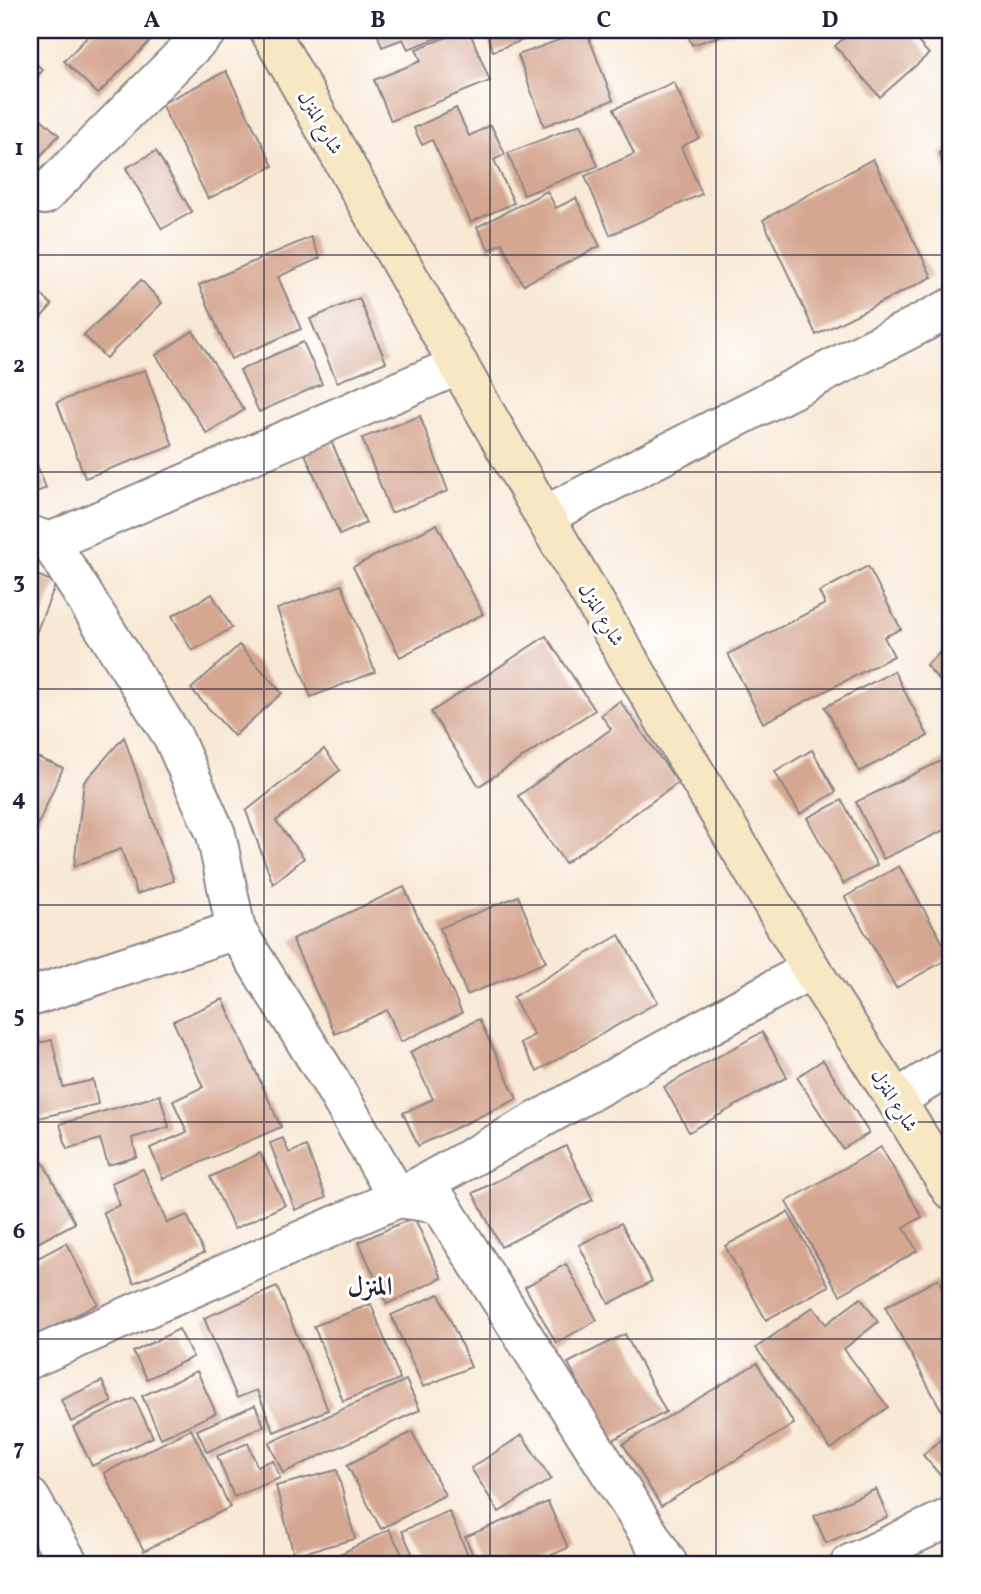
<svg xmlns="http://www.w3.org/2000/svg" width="981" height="1594" viewBox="0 0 981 1594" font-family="Vollkorn,Amiri,serif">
<rect width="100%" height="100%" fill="#fff"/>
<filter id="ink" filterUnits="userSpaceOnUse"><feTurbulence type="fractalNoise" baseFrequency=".0143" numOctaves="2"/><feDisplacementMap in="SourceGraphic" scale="14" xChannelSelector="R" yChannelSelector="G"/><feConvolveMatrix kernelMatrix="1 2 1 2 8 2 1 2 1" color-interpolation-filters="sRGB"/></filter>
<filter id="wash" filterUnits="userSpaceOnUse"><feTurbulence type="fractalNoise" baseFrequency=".00686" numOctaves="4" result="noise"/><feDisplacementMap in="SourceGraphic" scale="28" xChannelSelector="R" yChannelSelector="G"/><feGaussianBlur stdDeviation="1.57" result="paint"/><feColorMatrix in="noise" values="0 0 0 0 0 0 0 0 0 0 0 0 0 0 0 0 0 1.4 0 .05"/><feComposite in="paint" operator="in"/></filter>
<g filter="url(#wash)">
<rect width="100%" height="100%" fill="#f8e8d4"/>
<g id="blocks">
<g fill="#d5a791">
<path d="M 94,30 L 161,30 L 98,94 L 64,61 Z"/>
<path d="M 376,30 L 459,30 L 408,49 L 403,39 L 382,47 Z"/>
<path d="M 465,30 L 469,30 L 490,81 L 391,121 L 374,80 L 421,61 L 416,49 Z"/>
<path d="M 485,30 L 551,30 L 493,51 Z"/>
<path d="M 586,30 L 613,100 L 544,126 L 518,55 Z"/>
<path d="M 686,30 L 738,30 L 692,45 Z"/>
<path d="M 853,30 L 907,30 L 929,54 L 880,97 L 835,46 Z"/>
<path d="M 30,58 L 43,70 L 30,84 Z"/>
<path d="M 226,71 L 273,166 L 208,199 L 161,104 Z"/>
<path d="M 674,82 L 699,138 L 681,147 L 702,194 L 610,235 L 585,176 L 634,154 L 614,109 Z"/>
<path d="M 456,108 L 469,136 L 491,125 L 505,154 L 494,160 L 514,203 L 471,222 L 432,140 L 422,145 L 414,128 Z"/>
<path d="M 39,117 L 59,135 L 30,168 L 30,128 Z"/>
<path d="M 581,124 L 598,166 L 524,195 L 508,153 Z"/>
<path d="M 951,147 L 951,181 L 939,153 Z"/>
<path d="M 156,151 L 192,212 L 162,229 L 126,168 Z"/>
<path d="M 873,159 L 932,277 L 816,335 L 763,220 Z"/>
<path d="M 547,191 L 556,208 L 576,198 L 600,246 L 523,285 L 502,243 L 489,250 L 477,227 Z"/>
<path d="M 311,237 L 320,258 L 278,277 L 301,329 L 231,359 L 199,285 Z"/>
<path d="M 141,280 L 162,303 L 106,358 L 84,335 Z"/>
<path d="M 30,284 L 52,305 L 30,330 Z"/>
<path d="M 359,298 L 386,362 L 337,382 L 310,319 Z"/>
<path d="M 193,331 L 244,410 L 207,434 L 156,355 Z"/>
<path d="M 303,342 L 322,384 L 259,412 L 240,370 Z"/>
<path d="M 145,370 L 173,446 L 85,478 L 57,402 Z"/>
<path d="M 420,416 L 448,491 L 391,513 L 362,438 Z"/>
<path d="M 330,438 L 366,523 L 340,535 L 303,449 Z"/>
<path d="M 35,460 L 46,488 L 30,495 L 30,462 Z"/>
<path d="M 437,524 L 483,614 L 400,657 L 353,567 Z"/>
<path d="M 868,566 L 901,629 L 884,637 L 894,656 L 763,723 L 728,654 L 825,604 L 819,592 Z"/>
<path d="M 30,572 L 56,583 L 30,648 Z"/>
<path d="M 342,585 L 375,672 L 311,697 L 277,609 Z"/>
<path d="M 212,594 L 232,628 L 192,651 L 172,616 Z"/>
<path d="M 546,636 L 595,710 L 479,786 L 431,712 Z"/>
<path d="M 951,643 L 951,694 L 926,665 Z"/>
<path d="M 239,645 L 282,693 L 234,736 L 191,689 Z"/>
<path d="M 894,671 L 928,736 L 859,772 L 825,707 Z"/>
<path d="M 620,701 L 678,783 L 565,863 L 518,796 L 611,729 L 601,715 Z"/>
<path d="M 30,714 L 40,718 L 30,740 Z"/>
<path d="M 124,737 L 174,881 L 137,894 L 121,849 L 74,866 L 84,782 Z"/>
<path d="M 324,749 L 340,770 L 276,821 L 304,858 L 273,884 L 246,811 Z"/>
<path d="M 812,750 L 836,792 L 800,814 L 775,772 Z"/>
<path d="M 30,754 L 63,768 L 36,829 L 30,826 Z"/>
<path d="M 951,756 L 951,827 L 883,859 L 856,802 Z"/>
<path d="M 842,800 L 877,865 L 843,884 L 807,818 Z"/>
<path d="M 899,866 L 951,957 L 896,988 L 845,897 Z"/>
<path d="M 404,887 L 462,1013 L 401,1042 L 387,1010 L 335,1034 L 292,939 Z"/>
<path d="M 518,896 L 546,962 L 467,995 L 440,928 Z"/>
<path d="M 619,935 L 658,1002 L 537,1071 L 520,1043 L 534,1035 L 513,997 Z"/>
<path d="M 223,999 L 281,1127 L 163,1179 L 150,1148 L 187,1132 L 173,1101 L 203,1087 L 173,1021 Z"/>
<path d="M 479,1019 L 517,1099 L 418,1146 L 403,1113 L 433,1099 L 410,1052 Z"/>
<path d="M 762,1032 L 787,1077 L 689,1132 L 664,1087 Z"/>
<path d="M 52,1040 L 63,1087 L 93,1080 L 98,1104 L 30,1120 L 30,1045 Z"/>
<path d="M 823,1060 L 869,1133 L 843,1149 L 797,1077 Z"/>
<path d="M 160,1095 L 169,1127 L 132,1138 L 137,1157 L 108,1165 L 100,1139 L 67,1149 L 60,1124 Z"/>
<path d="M 283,1138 L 289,1153 L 306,1146 L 326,1198 L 295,1210 L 270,1143 Z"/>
<path d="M 566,1146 L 593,1200 L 501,1247 L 473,1193 Z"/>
<path d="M 881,1147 L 922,1217 L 904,1227 L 917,1251 L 840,1295 L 786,1202 Z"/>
<path d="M 260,1153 L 285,1205 L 234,1229 L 210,1177 Z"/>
<path d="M 43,1162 L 75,1223 L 30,1247 L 30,1169 Z"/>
<path d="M 143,1169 L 167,1223 L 187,1215 L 204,1253 L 134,1283 L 103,1212 L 120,1205 L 111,1183 Z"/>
<path d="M 788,1212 L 829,1286 L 766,1320 L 725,1246 Z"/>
<path d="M 414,1217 L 442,1278 L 387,1304 L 359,1242 Z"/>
<path d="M 621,1223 L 652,1281 L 609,1304 L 579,1245 Z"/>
<path d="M 66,1243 L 98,1304 L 30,1339 L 30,1262 Z"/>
<path d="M 566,1264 L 597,1320 L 556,1343 L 525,1287 Z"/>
<path d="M 938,1279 L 951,1303 L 951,1408 L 943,1413 L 885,1307 Z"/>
<path d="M 277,1287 L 328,1410 L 274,1432 L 257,1390 L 237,1398 L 204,1318 Z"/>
<path d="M 439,1294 L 471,1367 L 423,1387 L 391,1315 Z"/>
<path d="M 861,1298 L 878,1322 L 844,1349 L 888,1407 L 831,1449 L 756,1348 L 813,1307 L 826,1324 Z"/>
<path d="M 371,1304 L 400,1379 L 343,1401 L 314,1326 Z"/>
<path d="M 179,1329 L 193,1357 L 147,1379 L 133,1352 Z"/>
<path d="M 625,1334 L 666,1412 L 609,1442 L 568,1363 Z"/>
<path d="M 757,1363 L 794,1424 L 661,1506 L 623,1444 Z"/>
<path d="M 197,1371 L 216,1413 L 161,1438 L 142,1396 Z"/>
<path d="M 406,1380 L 420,1410 L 283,1473 L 269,1443 Z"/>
<path d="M 102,1381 L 112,1402 L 71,1422 L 61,1400 Z"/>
<path d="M 134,1398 L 153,1437 L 92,1466 L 73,1427 Z"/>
<path d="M 255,1405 L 264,1426 L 207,1452 L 197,1430 Z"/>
<path d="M 191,1429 L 230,1507 L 144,1551 L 104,1473 Z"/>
<path d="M 951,1430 L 951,1488 L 923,1455 Z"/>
<path d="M 412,1432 L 445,1495 L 381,1529 L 347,1465 Z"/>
<path d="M 522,1435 L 551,1479 L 499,1512 L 471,1468 Z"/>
<path d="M 248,1443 L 257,1466 L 273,1460 L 280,1478 L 234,1497 L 217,1456 Z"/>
<path d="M 337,1470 L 355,1539 L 294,1555 L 276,1486 Z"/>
<path d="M 876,1489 L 888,1517 L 826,1543 L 814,1516 Z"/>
<path d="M 548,1502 L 568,1548 L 530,1564 L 477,1564 L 465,1537 Z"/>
<path d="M 449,1511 L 472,1564 L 417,1564 L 402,1531 Z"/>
<path d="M 389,1529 L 407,1564 L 321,1564 Z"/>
</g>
</g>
</g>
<g filter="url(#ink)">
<use href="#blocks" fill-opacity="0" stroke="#8d8588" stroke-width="2"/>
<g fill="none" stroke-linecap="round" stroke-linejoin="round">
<g stroke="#8d8588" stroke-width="42">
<g id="street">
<path d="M 44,195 L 208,30"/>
<path d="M 544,516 L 951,308"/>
<path d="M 30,535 L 50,542 L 173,737 L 216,834 L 236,930 L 331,1082 L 398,1198 L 440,1204 L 668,1564"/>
<path d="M 50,542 L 459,365"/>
<path d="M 30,997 L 236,930"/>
<path d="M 896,1100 L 951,1065"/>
<path d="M 30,1359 L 398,1198 L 811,969"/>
<path d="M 30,1498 L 69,1564"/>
<path d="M 850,1564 L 951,1517"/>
</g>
</g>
<g stroke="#8d8588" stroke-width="42">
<path id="secondary" d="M 269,30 L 544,516 L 811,969 L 896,1100 L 951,1190"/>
</g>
<use href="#street" stroke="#fff" stroke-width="38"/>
<use href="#secondary" stroke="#f7e8c3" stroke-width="38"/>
</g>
</g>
<path fill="none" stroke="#22223b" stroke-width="2" stroke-opacity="0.55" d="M 264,30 L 264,1564M 490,30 L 490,1564M 716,30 L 716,1564M 30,255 L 951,255M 30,472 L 951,472M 30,689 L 951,689M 30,905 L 951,905M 30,1122 L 951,1122M 30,1339 L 951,1339"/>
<g text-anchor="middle" stroke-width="6" stroke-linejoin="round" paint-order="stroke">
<g font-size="19" fill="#22223b" stroke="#fff">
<text transform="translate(321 122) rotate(60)" y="7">شارع المنزل</text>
<text transform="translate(602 614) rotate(59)" y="7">شارع المنزل</text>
<text transform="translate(895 1100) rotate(58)" y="7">شارع المنزل</text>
</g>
<g font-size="26" font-weight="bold" fill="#22223b" stroke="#fff">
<text x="370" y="1295">المنزل</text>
</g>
</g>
<rect width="981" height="1594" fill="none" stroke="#fff" stroke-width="77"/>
<rect x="38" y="38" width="904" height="1518" fill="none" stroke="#22223b" stroke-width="2.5"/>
<g font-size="23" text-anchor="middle" font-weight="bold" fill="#22223b">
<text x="152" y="27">A</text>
<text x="378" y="27">B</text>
<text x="604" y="27">C</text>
<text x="830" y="27">D</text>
<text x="19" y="155">1</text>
<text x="19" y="372">2</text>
<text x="19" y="588">3</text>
<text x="19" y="805">4</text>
<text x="19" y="1022">5</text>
<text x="19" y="1238">6</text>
<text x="19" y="1455">7</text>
</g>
</svg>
